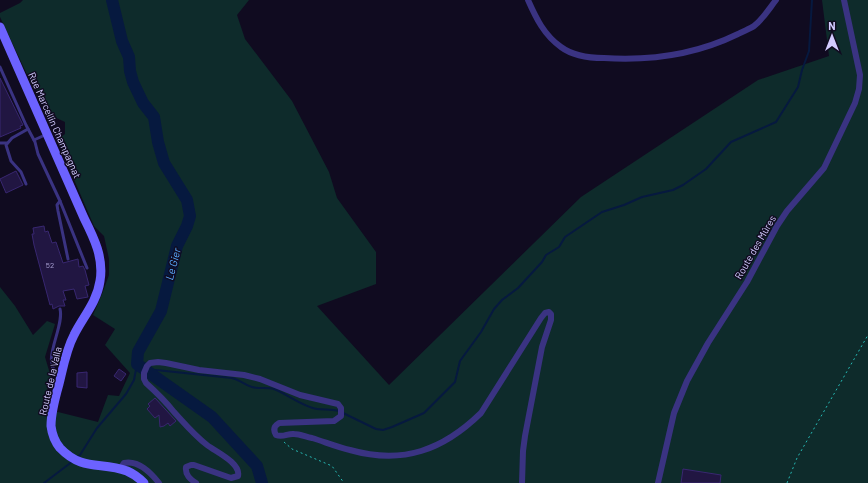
<svg xmlns="http://www.w3.org/2000/svg" width="868" height="483" viewBox="0 0 868 483" font-family="Barlow,sans-serif">
<rect width="100%" height="100%" fill="#100b20"/>
<path fill="#0e2b2b" d="M 23,0 L 249,0 L 237,15 L 245,39 L 292,101 L 329,172 L 337,198 L 376,252 L 376,284 L 317,306 L 389,385 L 581,197 L 758,80 L 829,56 L 822,0 L 868,0 L 868,483 L 0,483 L 0,287 L 15,306 L 33,335 L 47,321 L 55,324 L 45,357 L 51,377 L 42,408 L 98,422 L 108,395 L 119,396 L 130,373 L 105,345 L 115,329 L 93,315 L 102,294 L 109,275 L 109,259 L 104,236 L 94,226 L 57,140 L 65,134 L 65,122 L 50,115 L 42,97 L 32,85 L 0,17 L 0,13 L 20,3 Z"/>
<g fill="none" stroke-linecap="round" stroke-linejoin="round">
<g stroke="#06193f" stroke-width="2">
<path d="M 147,371 L 156,370 L 232,378 C 240,380 245,385 252,387 C 260,389 267,387 274,389 C 287,394 303,407 317,409 C 324,410 331,409 339,411"/>
<path d="M 343,413 L 376,429 L 383,430 L 392,427 L 424,413 L 455,382 L 460,361 L 481,332 L 494,309 L 502,300 L 518,288 L 542,262 L 546,255 L 559,247 L 565,237 L 602,212 L 624,205 L 642,197 L 673,190 L 683,185 L 706,169 L 731,142 L 776,122 L 798,87 L 802,70 L 809,51 L 812,0"/>
<path d="M 76,458 L 80,455 L 97,428 L 126,394 L 134,380 L 137,364"/>
<path d="M 44,483 L 73,461"/>
</g>
<path stroke="#06193f" stroke-width="12" d="M 112,0 L 122,41 L 129,57 L 130,71 L 133,82 L 143,103 L 154,117 L 158,142 L 164,163 L 187,200 L 190,216 L 187,226 L 177,246 L 161,311 L 138,352 L 137,364 L 212,417 L 257,466 L 262,483"/>
</g>
<g fill="#211642" stroke="#382770">
<path d="M 0,78 L 23,125 L 20,126 L 21,128 L 0,137 Z"/>
<path d="M 16,171 L 23,185 L 6,193 L 0,179 Z"/>
<path d="M 44,226 L 45,232 L 48,231 L 52,243 L 56,242 L 63,263 L 78,259 L 79,267 L 83,266 L 85,270 L 89,285 L 85,286 L 88,297 L 77,299 L 74,289 L 63,291 L 66,300 L 63,300 L 65,306 L 59,306 L 53,309 L 52,304 L 50,305 L 34,245 L 32,234 L 34,234 L 33,228 Z"/>
<path d="M 119,369 L 126,374 L 121,381 L 114,376 Z"/>
<path d="M 87,372 L 87,388 L 77,387 L 77,373 Z"/>
<path d="M 155,398 L 176,421 L 170,426 L 168,423 L 164,426 L 160,427 L 159,415 L 155,418 L 147,409 L 150,406 L 148,404 Z"/>
<path d="M 683,469 L 721,475 L 720,483 L 681,483 Z"/>
</g>
<g fill="none" stroke-linecap="round" stroke-linejoin="round">
<g stroke="#26b8b4" stroke-width="1" stroke-dasharray="2 3" stroke-linecap="butt">
<path d="M 284,442 L 292,449 L 332,466 L 344,483"/>
<path d="M 787,483 L 797,458 L 868,335"/>
</g>
<g stroke="#3a3382" stroke-width="3">
<path d="M 0,67 L 26,125 L 35,142 L 38,154 L 60,201 L 87,268"/>
<path d="M 34,140 L 45,135"/>
<path d="M 0,143 L 7,143"/>
<path d="M 26,184 L 21,172 L 11,161 L 6,145 L 12,138 L 28,129"/>
<path d="M 60,201 L 57,205 L 58,211 L 68,259"/>
<path d="M 59,374 C 39,364 65,327 60,309"/>
</g>
<g stroke="#3a3382" stroke-width="6">
<path d="M 528,0 C 536,18 544,35 561,47 C 573,56 590,58 604,58 C 650,61 697,54 738,34 C 743,31 750,29 754,26 C 763,19 769,9 776,0"/>
<path d="M 120,469 L 124,463 C 139,460 151,473 159,483"/>
<path d="M 196,483 C 190,479 185,475 186,467 L 191,465 L 194,465 L 231,478 L 238,476 C 241,463 216,452 207,445 C 194,435 185,424 174,412 C 166,402 156,392 146,383 L 144,379 L 144,373 L 147,366 L 150,363 L 158,362 L 166,363 L 199,370 L 244,375 L 260,379 L 300,395 L 338,404 L 341,408 L 341,416 L 334,421 L 279,423 C 274,426 273,430 276,435 C 283,438 288,433 294,434 C 300,434 306,437 312,438 C 325,442 337,447 350,450 C 403,465 443,450 481,413 L 541,318 L 545,313 L 549,312 L 551,314 L 551,320 L 542,347 L 525,436 L 523,451 L 522,483"/>
<path d="M 658,483 L 674,413 L 687,381 L 708,343 L 747,282 L 777,226 L 787,211 L 824,168 L 855,103 L 859,89 L 860,75 L 844,0"/>
</g>
<path stroke="#6c62ff" stroke-width="9" d="M 0,27 L 84,218 C 94,238 104,258 100,281 C 97,302 83,317 74,335 C 66,350 63,368 59,384 C 55,398 51,412 51,426 C 52,434 55,442 60,448 C 83,472 101,461 127,471 C 134,474 139,478 144,483"/>
</g>
<g text-anchor="middle" stroke-width="3" stroke-linejoin="round" paint-order="stroke">
<g font-size="8" fill="#a69ed0">
<text x="50" y="268">52</text>
</g>
<g font-size="10" fill="#d3cbff" stroke="#100b20">
<text transform="translate(55 125) rotate(66)" y="4">Rue Marcellin Champagnat</text>
<text transform="translate(755 247) rotate(-60)" y="4">Route des Mûres</text>
<text transform="translate(50 381) rotate(-77)" y="4">Route de la Valla</text>
</g>
<g font-size="11" font-style="italic" fill="#59acff" stroke="#100b20">
<text transform="translate(173 264) rotate(-75)" y="4">Le Gier</text>
</g>
</g>
<g transform="translate(832 36)" stroke="#100b20" stroke-width="3" paint-order="stroke">
<path d="M0-3L7 15L0 10L-7 15Z" fill="#d3cbff"/>
<text y="-6" font-size="11" font-weight="bold" text-anchor="middle" fill="#d3cbff">N</text>
</g>
</svg>
